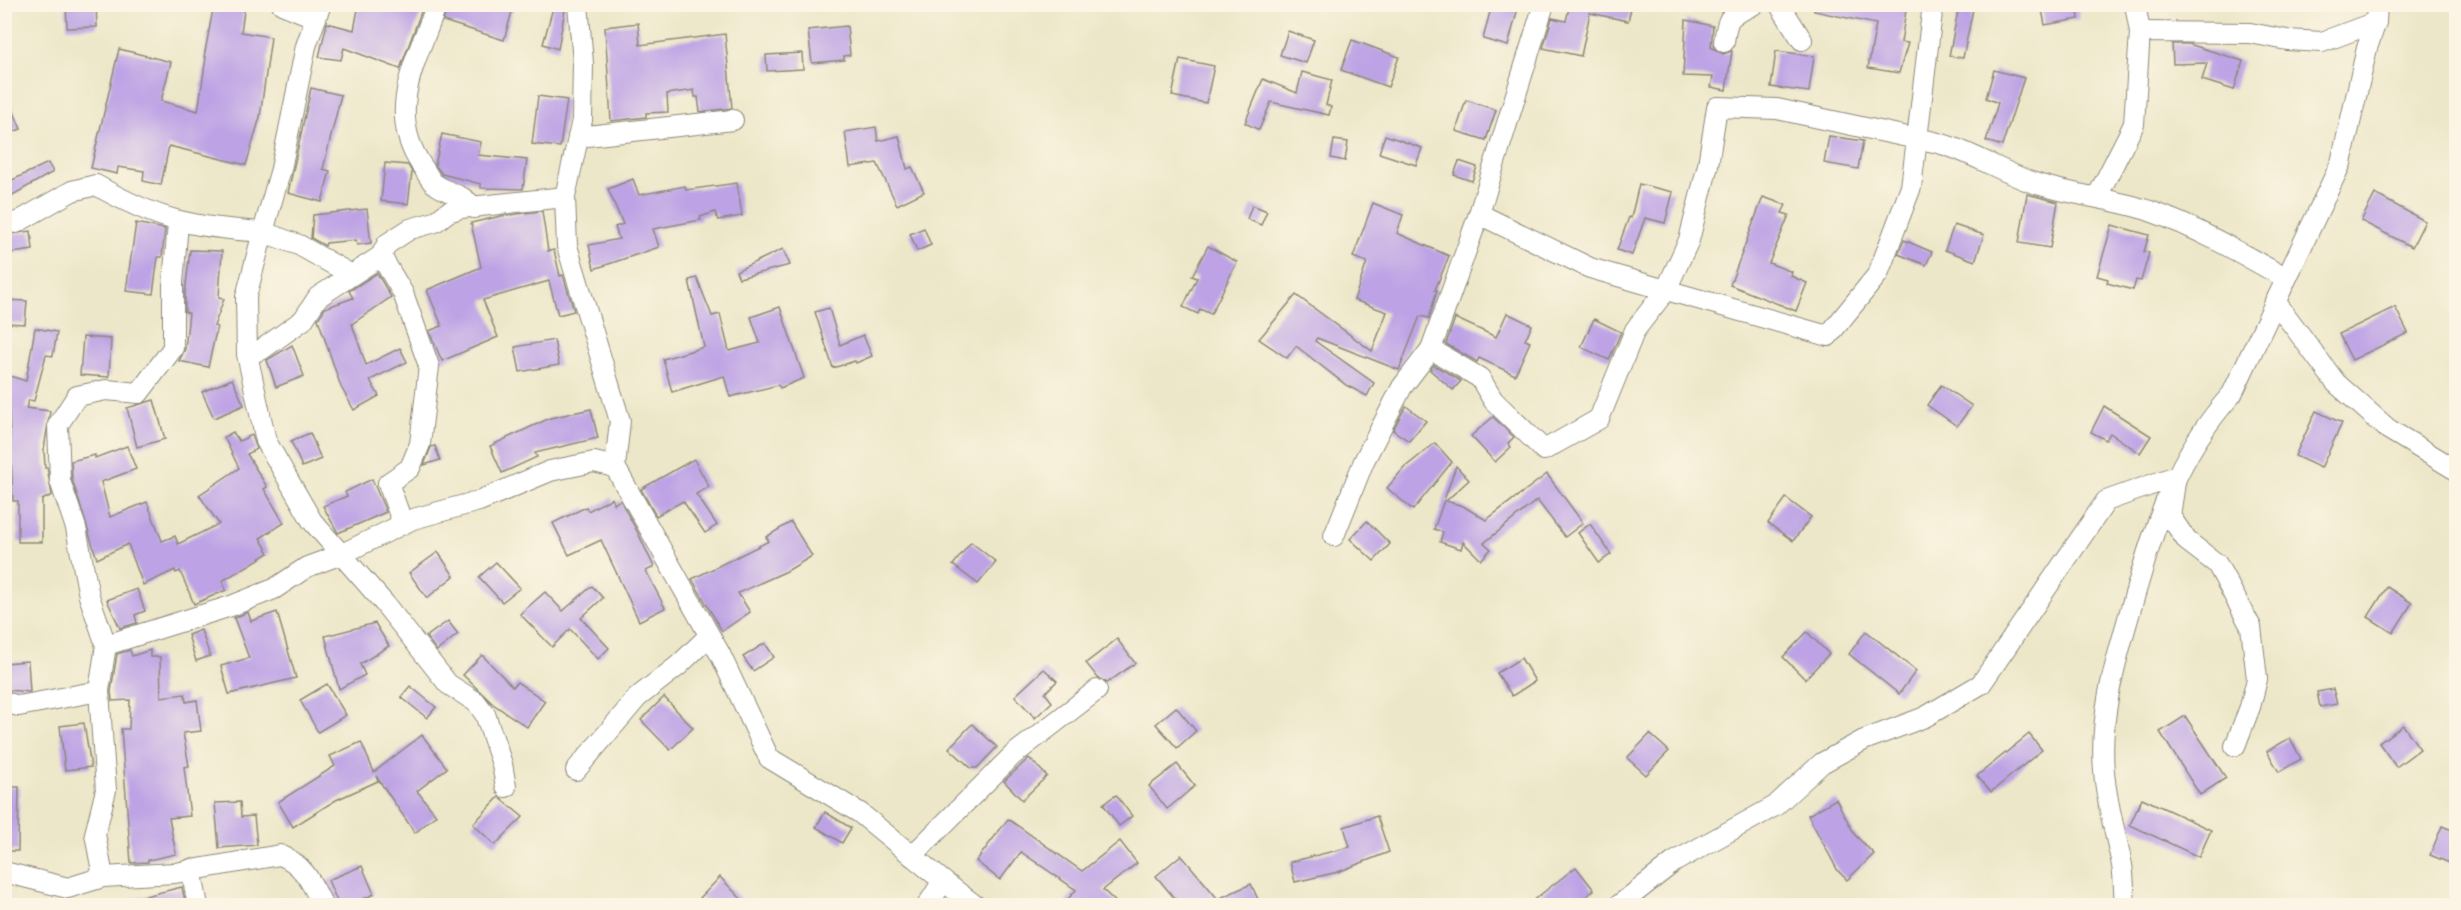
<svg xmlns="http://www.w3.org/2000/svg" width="2461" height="910" viewBox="0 0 2461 910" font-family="Mynerve,sans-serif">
<rect width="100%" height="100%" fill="#fcf5e5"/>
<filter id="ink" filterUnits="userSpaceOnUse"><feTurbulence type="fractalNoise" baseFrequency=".0167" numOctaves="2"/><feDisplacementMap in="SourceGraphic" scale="12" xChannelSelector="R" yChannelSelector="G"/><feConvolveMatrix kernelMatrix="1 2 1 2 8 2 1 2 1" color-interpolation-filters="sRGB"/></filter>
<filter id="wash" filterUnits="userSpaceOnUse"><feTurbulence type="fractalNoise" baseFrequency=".008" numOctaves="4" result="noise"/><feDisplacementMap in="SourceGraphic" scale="24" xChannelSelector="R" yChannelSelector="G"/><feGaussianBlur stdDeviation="1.35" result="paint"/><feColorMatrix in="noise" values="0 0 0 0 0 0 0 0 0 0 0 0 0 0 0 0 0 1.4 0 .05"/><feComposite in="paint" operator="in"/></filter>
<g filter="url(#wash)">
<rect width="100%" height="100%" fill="#ede7c9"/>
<g id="blocks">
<g fill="#bda3e5">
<path d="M 66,4 L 96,4 L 97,27 L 67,28 Z"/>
<path d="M 214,4 L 245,4 L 241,32 L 271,37 L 260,117 L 246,165 L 169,146 L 161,185 L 143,181 L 144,171 L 118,167 L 117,174 L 91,168 L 119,49 L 171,62 L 161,101 L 198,111 L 206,57 L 204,57 Z"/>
<path d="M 359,4 L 424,4 L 400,69 L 344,48 L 341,60 L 319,57 L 327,23 L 354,30 Z"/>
<path d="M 449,4 L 499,4 L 513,8 L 504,40 L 443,21 Z"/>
<path d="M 554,4 L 566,4 L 558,49 L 543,44 Z"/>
<path d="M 1492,4 L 1519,4 L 1508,46 L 1483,39 Z"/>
<path d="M 1570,4 L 1632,4 L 1628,21 L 1590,13 L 1581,56 L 1543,48 L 1552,18 L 1566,21 Z"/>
<path d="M 1814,4 L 1907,4 L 1901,42 L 1908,43 L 1899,73 L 1868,68 L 1876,24 L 1814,11 Z"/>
<path d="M 2077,4 L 2079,19 L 2045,25 L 2042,10 Z"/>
<path d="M 1959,6 L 1973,9 L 1963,58 L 1949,56 Z"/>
<path d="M 1686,20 L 1713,26 L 1711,47 L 1723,54 L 1732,51 L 1726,90 L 1711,87 L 1713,77 L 1683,76 Z"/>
<path d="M 638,23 L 640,45 L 725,34 L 732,108 L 700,112 L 698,97 L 695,97 L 694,90 L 667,94 L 668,112 L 646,113 L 646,117 L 611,121 L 605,27 Z"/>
<path d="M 847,26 L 850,55 L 844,56 L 844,60 L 812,63 L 808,30 Z"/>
<path d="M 1288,31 L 1314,40 L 1306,63 L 1280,55 Z"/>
<path d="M 1352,40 L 1399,57 L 1388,87 L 1341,70 Z"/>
<path d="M 2172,44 L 2189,44 L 2243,61 L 2234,90 L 2202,80 L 2207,63 L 2173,64 Z"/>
<path d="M 1776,51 L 1814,56 L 1809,92 L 1771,87 Z"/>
<path d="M 802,53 L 803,69 L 767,71 L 766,55 Z"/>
<path d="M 1180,59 L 1214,66 L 1206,103 L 1172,96 Z"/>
<path d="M 1994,70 L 2024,78 L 2002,146 L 1986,141 L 1998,103 L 1986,98 Z"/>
<path d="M 1302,72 L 1332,80 L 1326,105 L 1331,107 L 1329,115 L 1271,102 L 1259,130 L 1245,123 L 1263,79 L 1297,93 Z"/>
<path d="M 4,88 L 21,129 L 4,135 Z"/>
<path d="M 311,88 L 341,95 L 323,169 L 330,171 L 322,202 L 288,193 Z"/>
<path d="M 538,96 L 567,100 L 560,147 L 532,144 Z"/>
<path d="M 1466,100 L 1496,110 L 1486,140 L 1456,131 Z"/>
<path d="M 876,127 L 878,141 L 899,136 L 907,169 L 912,167 L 924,192 L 897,205 L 877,163 L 850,167 L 845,132 Z"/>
<path d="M 442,134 L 481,142 L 478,155 L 527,160 L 523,189 L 481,188 L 481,184 L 442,174 L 435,165 Z"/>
<path d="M 1385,135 L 1422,148 L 1416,165 L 1379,153 Z"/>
<path d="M 1829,136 L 1863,141 L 1858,169 L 1824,163 Z"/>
<path d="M 1334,140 L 1348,142 L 1345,161 L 1331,158 Z"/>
<path d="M 1459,161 L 1477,167 L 1472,181 L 1454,175 Z"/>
<path d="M 48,163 L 53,172 L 4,200 L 4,184 Z"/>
<path d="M 385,163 L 408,165 L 412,172 L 408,204 L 381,201 Z"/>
<path d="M 633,179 L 639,195 L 685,186 L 686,190 L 737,183 L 742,216 L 718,220 L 715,212 L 700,217 L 701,220 L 653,229 L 659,247 L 594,269 L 589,245 L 619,239 L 615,227 L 623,224 L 608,189 Z"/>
<path d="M 1639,184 L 1673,192 L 1665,223 L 1645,218 L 1632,255 L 1617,250 L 1629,217 L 1631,218 Z"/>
<path d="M 2027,194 L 2058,202 L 2050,248 L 2019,243 Z"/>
<path d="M 2375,194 L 2425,221 L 2412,247 L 2361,221 Z"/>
<path d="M 1763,197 L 1786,205 L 1782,213 L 1789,215 L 1769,263 L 1792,272 L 1791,276 L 1807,283 L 1796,311 L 1730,285 Z"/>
<path d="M 1373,203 L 1403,215 L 1397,233 L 1449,256 L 1435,290 L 1437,290 L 1429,318 L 1420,316 L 1399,370 L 1317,338 L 1315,341 L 1374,383 L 1367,396 L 1346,385 L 1296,346 L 1287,358 L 1259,339 L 1296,295 L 1372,351 L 1387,312 L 1354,300 L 1367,262 L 1353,257 Z"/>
<path d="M 1252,205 L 1267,211 L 1261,225 L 1247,219 Z"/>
<path d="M 367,209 L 371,243 L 357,245 L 356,240 L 326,243 L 325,246 L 311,238 L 313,215 Z"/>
<path d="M 542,211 L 548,251 L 554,250 L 560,276 L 563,275 L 574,311 L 558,315 L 549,281 L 483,300 L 498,337 L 442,361 L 429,331 L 442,326 L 427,290 L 481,267 L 471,223 L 501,216 Z"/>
<path d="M 136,223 L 165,229 L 162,257 L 158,257 L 153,294 L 126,291 Z"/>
<path d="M 1954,225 L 1984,235 L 1975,261 L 1945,250 Z"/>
<path d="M 2112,225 L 2149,235 L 2144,252 L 2149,253 L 2141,281 L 2136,280 L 2133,290 L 2107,283 L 2108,279 L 2097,276 Z"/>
<path d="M 924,228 L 931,245 L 917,251 L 910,234 Z"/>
<path d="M 31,231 L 33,250 L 4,254 L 4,235 Z"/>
<path d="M 1904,240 L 1932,252 L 1926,265 L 1898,254 Z"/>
<path d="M 1208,246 L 1237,262 L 1211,314 L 1200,309 L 1198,314 L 1183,307 L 1197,278 L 1192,276 Z"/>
<path d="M 783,249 L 790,265 L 739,278 L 736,271 Z"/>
<path d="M 190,250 L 222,251 L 219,297 L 224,299 L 214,326 L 217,327 L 208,367 L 179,361 L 185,349 L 189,313 L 185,312 L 185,294 Z"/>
<path d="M 377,273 L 391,297 L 352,324 L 366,365 L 400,348 L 407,362 L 370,380 L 379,396 L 354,410 L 341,387 L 318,319 L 325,308 L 353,298 L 349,291 Z"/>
<path d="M 697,278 L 712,316 L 720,314 L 729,351 L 760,343 L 751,317 L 780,307 L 804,378 L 780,388 L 778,385 L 730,397 L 724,376 L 672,392 L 663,359 L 704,347 L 689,280 Z"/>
<path d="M 4,300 L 27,301 L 25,324 L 4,323 Z"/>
<path d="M 2395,307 L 2408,333 L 2352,360 L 2339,334 Z"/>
<path d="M 829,308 L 840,345 L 863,335 L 872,356 L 856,363 L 855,361 L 833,368 L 815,312 Z"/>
<path d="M 1507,313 L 1532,325 L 1525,340 L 1530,342 L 1515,375 L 1479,358 L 1477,362 L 1446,344 L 1455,318 L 1496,337 Z"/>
<path d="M 1594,319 L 1621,332 L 1609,360 L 1581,347 Z"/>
<path d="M 35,328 L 57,332 L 53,356 L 46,355 L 34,401 L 29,400 L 26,408 L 50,411 L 44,449 L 45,468 L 47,467 L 52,495 L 42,500 L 42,542 L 18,542 L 18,501 L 13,501 L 7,375 L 26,381 Z"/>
<path d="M 83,337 L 111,339 L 109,377 L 80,375 Z"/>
<path d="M 554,340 L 559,365 L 520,372 L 515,347 Z"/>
<path d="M 292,345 L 304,376 L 276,387 L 267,360 Z"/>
<path d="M 1434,365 L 1461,381 L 1453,390 L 1430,370 Z"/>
<path d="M 232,379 L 244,405 L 214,418 L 202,392 Z"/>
<path d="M 1941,385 L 1972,406 L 1957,426 L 1927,405 Z"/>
<path d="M 154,400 L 165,439 L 137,447 L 127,408 Z"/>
<path d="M 1406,406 L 1426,421 L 1409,441 L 1393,430 Z"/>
<path d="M 2104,406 L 2151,436 L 2140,453 L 2110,433 L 2106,440 L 2091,432 Z"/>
<path d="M 591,409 L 598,438 L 535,453 L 537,457 L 502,473 L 490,446 L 550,418 Z"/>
<path d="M 2316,411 L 2342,423 L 2321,468 L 2295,456 Z"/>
<path d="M 1493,417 L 1514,437 L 1508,443 L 1511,447 L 1495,462 L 1471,436 Z"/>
<path d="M 233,432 L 239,441 L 252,435 L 257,449 L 247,454 L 267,487 L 264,489 L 284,523 L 260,538 L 269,553 L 222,581 L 226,590 L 194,604 L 180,571 L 176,573 L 175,570 L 143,585 L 128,544 L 97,559 L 72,479 L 71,461 L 95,455 L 95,458 L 127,446 L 136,469 L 101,482 L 110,517 L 147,502 L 162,541 L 175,536 L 178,544 L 219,524 L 199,495 L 239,468 L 224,437 Z"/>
<path d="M 310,433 L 321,459 L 302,467 L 291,441 Z"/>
<path d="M 1435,443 L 1452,462 L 1413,510 L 1387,488 L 1404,468 Z"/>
<path d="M 435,446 L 440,460 L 424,465 L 431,447 Z"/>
<path d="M 694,459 L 709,487 L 696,494 L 717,525 L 705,533 L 683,501 L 656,516 L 641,489 Z"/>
<path d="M 1456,466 L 1469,480 L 1446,501 L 1463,506 L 1486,520 L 1547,474 L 1583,523 L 1565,537 L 1537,500 L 1484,543 L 1491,549 L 1481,560 L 1463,542 L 1461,549 L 1440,542 L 1443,532 L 1434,529 Z"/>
<path d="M 372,479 L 386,512 L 338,533 L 323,506 L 347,496 L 345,492 Z"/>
<path d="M 612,498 L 614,504 L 620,500 L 638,533 L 654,567 L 646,571 L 665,608 L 639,621 L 601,540 L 569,555 L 553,523 L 586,507 L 588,511 Z"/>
<path d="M 1786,498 L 1811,517 L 1793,541 L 1768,523 Z"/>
<path d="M 1367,521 L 1390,544 L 1374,561 L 1350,539 Z"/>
<path d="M 791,522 L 812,556 L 787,571 L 738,593 L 750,612 L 722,631 L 692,579 L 769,541 L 766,537 Z"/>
<path d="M 1590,524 L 1611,554 L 1599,563 L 1578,533 Z"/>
<path d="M 971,542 L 996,562 L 978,584 L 953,565 Z"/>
<path d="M 438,552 L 454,576 L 427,598 L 409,573 Z"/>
<path d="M 496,562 L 520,588 L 502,602 L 479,577 Z"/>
<path d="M 592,586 L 603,598 L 581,618 L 609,648 L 598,659 L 570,629 L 552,647 L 520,614 L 545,592 L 563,611 Z"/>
<path d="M 2387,587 L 2412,603 L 2393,633 L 2368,617 Z"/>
<path d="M 137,589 L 145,611 L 135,615 L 137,623 L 120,628 L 107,600 Z"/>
<path d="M 248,612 L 251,621 L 277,612 L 296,678 L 229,694 L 221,666 L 249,658 L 234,618 Z"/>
<path d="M 448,621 L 458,634 L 437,651 L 426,637 Z"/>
<path d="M 375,623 L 389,646 L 360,664 L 365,675 L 339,689 L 325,636 Z"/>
<path d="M 201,630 L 210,656 L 196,661 L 188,635 Z"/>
<path d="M 1866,631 L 1916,671 L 1899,694 L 1849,654 Z"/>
<path d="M 1807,632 L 1829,654 L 1805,679 L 1783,657 Z"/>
<path d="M 1117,639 L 1135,663 L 1107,683 L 1098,678 L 1086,663 Z"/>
<path d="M 765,643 L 774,657 L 753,671 L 743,657 Z"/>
<path d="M 130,650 L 132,656 L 150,650 L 150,657 L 160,657 L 161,697 L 185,694 L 186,702 L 197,700 L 201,731 L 183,733 L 189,766 L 184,767 L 190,816 L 169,818 L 176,854 L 148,860 L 148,862 L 131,863 L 121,729 L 129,729 L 130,700 L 112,701 L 111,691 L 117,654 Z"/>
<path d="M 482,655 L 513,687 L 517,682 L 545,701 L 527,727 L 493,704 L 463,675 Z"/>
<path d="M 1521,658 L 1535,681 L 1512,696 L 1497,673 Z"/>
<path d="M 28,661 L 30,692 L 7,690 L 5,663 Z"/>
<path d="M 1044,669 L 1057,681 L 1045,693 L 1052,702 L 1035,718 L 1015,696 Z"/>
<path d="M 327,684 L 346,715 L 318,732 L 300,700 Z"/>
<path d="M 410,686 L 436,707 L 427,718 L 401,697 Z"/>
<path d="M 2333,689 L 2337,704 L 2320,707 L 2317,692 Z"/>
<path d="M 664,697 L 693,728 L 670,750 L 641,720 Z"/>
<path d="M 1176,707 L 1196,731 L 1177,748 L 1156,724 Z"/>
<path d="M 2185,716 L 2226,778 L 2200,795 L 2160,732 Z"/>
<path d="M 84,723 L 91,767 L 65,770 L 60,726 Z"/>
<path d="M 972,724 L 997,747 L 977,768 L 971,768 L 949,748 Z"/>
<path d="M 2403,725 L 2420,749 L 2396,767 L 2379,743 Z"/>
<path d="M 1650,734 L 1669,751 L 1646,775 L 1627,758 Z"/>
<path d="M 2029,734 L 2042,750 L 1991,792 L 1977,776 Z"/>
<path d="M 422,735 L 447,768 L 417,791 L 436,815 L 415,833 L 376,776 L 378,781 L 336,800 L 293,827 L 278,802 L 335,766 L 330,756 L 361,742 L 374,772 Z"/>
<path d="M 2290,738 L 2301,759 L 2279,772 L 2267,751 Z"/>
<path d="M 1029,758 L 1047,776 L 1022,800 L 1004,781 Z"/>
<path d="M 1177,764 L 1195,786 L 1167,809 L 1149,786 Z"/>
<path d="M 4,787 L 19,787 L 18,851 L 4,851 Z"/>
<path d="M 1116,795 L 1132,816 L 1119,826 L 1103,804 Z"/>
<path d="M 499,797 L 523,817 L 495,845 L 473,824 Z"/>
<path d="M 2142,798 L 2211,830 L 2199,857 L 2130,825 Z"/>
<path d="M 1836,799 L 1855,835 L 1874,854 L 1847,880 L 1838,871 L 1808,815 Z"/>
<path d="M 240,802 L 241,817 L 254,816 L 257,845 L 219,848 L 215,803 Z"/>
<path d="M 825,812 L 851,828 L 842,843 L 816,827 Z"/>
<path d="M 1377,816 L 1389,852 L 1338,872 L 1295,882 L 1290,862 L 1350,847 L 1344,827 Z"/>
<path d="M 1008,819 L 1082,871 L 1120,841 L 1137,863 L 1103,890 L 1120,906 L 1062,906 L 1076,890 L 1021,852 L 1000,880 L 976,861 Z"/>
<path d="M 2442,826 L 2457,832 L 2457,866 L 2430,855 Z"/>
<path d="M 1181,855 L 1218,899 L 1251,884 L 1261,906 L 1181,906 L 1156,876 Z"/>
<path d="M 362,866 L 374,894 L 348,906 L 339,906 L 328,880 Z"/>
<path d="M 1576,867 L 1594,890 L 1575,906 L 1526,906 Z"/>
<path d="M 720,877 L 748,906 L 708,906 L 700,898 Z"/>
<path d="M 182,887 L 186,906 L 133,906 L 133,899 Z"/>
</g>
</g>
</g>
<g filter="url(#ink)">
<use href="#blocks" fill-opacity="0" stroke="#8c897a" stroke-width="1.5"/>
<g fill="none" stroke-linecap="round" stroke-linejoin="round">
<g stroke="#8c897a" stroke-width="22">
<g id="minor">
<path d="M 282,4 L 316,18"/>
<path d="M 321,4 L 306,46 L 281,169 L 263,232 L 299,245 L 350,274"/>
<path d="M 437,4 C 418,58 384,111 422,166 C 426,171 430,181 435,184 C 450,195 461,192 474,208"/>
<path d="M 578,4 L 583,63 L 582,120 L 565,197 L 567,246 L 620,421 L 615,467 L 720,654 L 769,758 L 860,813 L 943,881 L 927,906"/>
<path d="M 1779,4 L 1802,40"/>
<path d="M 2140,32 L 2250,33 L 2287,40 L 2322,42 L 2376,22"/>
<path d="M 1724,42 C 1728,12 1730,17 1755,4"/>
<path d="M 578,137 L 733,120"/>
<path d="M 2097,197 L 2134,124 L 2140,32 L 2135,4"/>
<path d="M 1479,214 L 1590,268 L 1666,290 L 1689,240 L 1708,165 L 1717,107 L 1777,109 L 1917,139 L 1933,4"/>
<path d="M 4,221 L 16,223 L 72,191 L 96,185 C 159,221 191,227 263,232 L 246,297 L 247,354"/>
<path d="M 381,256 L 403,293 L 429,366 L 420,444 L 410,468 L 388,483 L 403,524"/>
<path d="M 2275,301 L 2336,383 L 2388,429 L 2456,470"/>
<path d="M 1431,349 L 1480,378 L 1493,400 L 1544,450 L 1599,419 L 1635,330 L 1666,290 L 1828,336 L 1878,274 L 1911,187 L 1917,139 C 1958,143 1992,168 2031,182 C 2070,195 2111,198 2150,211 C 2198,228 2241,253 2285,278"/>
<path d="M 1334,536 L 1364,461 L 1402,387 L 1431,349 L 1479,214 L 1544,4"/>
<path d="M 106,645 L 89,596 L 76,528 L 60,481 L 58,425 L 77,396 L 106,390 L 139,393 L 173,348 L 173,283 L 178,223"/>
<path d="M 4,702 L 19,706 L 99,691"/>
<path d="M 576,770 L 638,697 L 679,665 L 709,636"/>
<path d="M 506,787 L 502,764 L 485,714 L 476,702 L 448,684 L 384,603 L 312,521 L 266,441 L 247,354 L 261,350 L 303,320 L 318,297 L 381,256 L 387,244 L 410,229 L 435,222 L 448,212 L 461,208 L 565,197"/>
<path d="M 912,856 L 1013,755 L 1097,690"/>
<path d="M 191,869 L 198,906"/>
<path d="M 4,872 L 68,888 L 103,877 L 175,873 L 280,855 C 304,864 312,884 323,906"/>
<path d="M 103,877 L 95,834 L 106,790 L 99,691 L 106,645 L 231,606 L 274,589 L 307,567 L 342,554 L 413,519 L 479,501 L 550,471 L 594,462 L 615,467"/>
<path d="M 943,881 L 976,906"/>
<path d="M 1618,906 L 1674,862 L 1775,806 L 1822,763 L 1864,740 L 1925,717 L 1981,684 L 2106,501 L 2176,476 L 2170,516 L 2187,541 L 2217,564 L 2251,627 L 2257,679 L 2250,707 L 2235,746"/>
<path d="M 2125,906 C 2124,892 2124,878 2122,865 C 2116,834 2106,802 2104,771 C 2099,711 2117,658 2133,601 C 2156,522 2176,456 2232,394 L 2341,163 L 2367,48 L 2376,22 L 2377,4"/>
</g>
</g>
<use href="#minor" stroke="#fff" stroke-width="20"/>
</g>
</g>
<rect width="2461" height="910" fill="none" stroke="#fcf5e5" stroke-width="24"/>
</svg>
